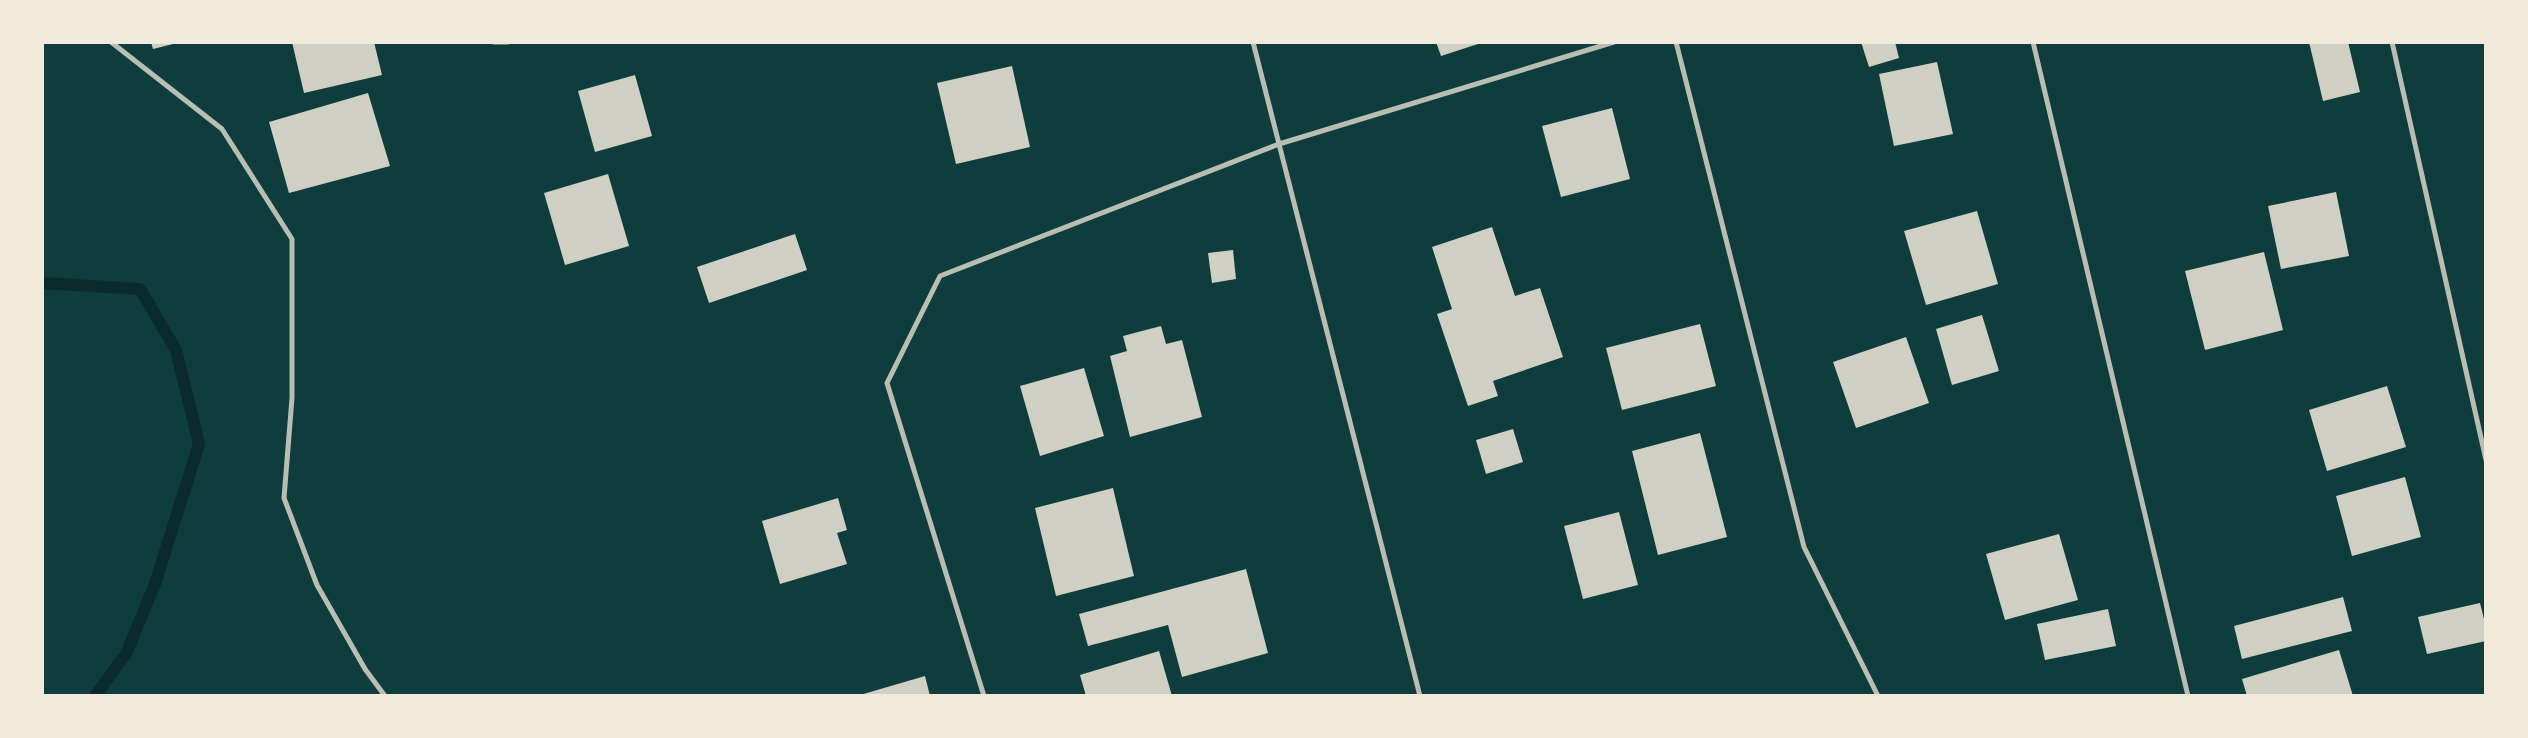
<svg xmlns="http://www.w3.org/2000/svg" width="2528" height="738" viewBox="0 0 2528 738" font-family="Montserrat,sans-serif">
<rect width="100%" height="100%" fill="#0f3d3e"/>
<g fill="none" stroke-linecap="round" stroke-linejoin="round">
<path stroke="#0a2a2b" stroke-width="12" d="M 42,283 L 140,289 L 176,350 L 199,444 L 155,584 L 126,654 L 95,696"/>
</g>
<g fill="#cfcfc3">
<path d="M 151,42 L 177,42 L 177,43 L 153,49 Z"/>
<path d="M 292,42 L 374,42 L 382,75 L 304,93 Z"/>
<path d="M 1436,42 L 1481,42 L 1481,43 L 1441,56 Z"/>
<path d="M 1861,42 L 1895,42 L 1899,58 L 1869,67 Z"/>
<path d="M 2309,42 L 2348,42 L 2360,92 L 2323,101 Z"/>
<path d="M 1937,62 L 1953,134 L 1894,146 L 1879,74 Z"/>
<path d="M 1012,66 L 1030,147 L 956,164 L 937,83 Z"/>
<path d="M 635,75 L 652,136 L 595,152 L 578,91 Z"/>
<path d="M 368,93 L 390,166 L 289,193 L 269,122 Z"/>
<path d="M 1612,108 L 1630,179 L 1561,197 L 1542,126 Z"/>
<path d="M 608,174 L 629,246 L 565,265 L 544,193 Z"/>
<path d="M 2336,192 L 2349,256 L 2281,269 L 2268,206 Z"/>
<path d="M 1977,211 L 1998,284 L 1926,305 L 1904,231 Z"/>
<path d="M 1492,227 L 1515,296 L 1540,288 L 1563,357 L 1493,381 L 1498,396 L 1468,406 L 1437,314 L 1452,309 L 1432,247 Z"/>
<path d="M 795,234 L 807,270 L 709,303 L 697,267 Z"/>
<path d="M 1233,250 L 1236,279 L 1212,283 L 1208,253 Z"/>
<path d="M 2264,252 L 2283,330 L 2205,350 L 2185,271 Z"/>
<path d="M 1982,315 L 1999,371 L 1952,385 L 1936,329 Z"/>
<path d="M 1700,324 L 1716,386 L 1622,410 L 1606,348 Z"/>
<path d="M 1161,326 L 1166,344 L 1182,340 L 1202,417 L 1130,437 L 1110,356 L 1127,351 L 1123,336 Z"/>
<path d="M 1906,337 L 1929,403 L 1856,428 L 1833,362 Z"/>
<path d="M 1084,368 L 1104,436 L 1040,456 L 1020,386 Z"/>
<path d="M 2387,386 L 2406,447 L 2327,471 L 2309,410 Z"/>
<path d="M 1513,429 L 1523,462 L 1486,474 L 1476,440 Z"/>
<path d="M 1700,433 L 1727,537 L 1658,555 L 1632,451 Z"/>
<path d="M 2405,477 L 2421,537 L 2352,556 L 2336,496 Z"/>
<path d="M 1113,488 L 1134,576 L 1056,596 L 1035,508 Z"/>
<path d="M 838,498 L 847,530 L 837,533 L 847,564 L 780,584 L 762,521 Z"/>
<path d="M 1619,512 L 1638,585 L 1583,599 L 1564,526 Z"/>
<path d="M 2059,534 L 2078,600 L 2005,620 L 1986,554 Z"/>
<path d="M 1246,569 L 1268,653 L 1182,677 L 1168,625 L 1088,646 L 1079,614 Z"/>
<path d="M 2343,597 L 2352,631 L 2242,659 L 2234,626 Z"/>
<path d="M 2480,603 L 2486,627 L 2486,641 L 2427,654 L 2418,617 Z"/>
<path d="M 2108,609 L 2116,646 L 2045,660 L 2037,624 Z"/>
<path d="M 2339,650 L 2353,696 L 2247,696 L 2242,679 Z"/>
<path d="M 1159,651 L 1172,696 L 1086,696 L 1080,675 Z"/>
<path d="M 925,676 L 930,696 L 860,696 L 860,695 Z"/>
</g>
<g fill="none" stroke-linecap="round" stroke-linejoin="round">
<g stroke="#b8beb3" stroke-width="5">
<path d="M 111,42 L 222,129 L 292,239 L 292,398 L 284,498 L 317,585 L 365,669 L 385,696"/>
<path d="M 494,42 L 508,42"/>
<path d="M 1253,42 L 1279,144 L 1614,42"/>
<path d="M 1676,42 L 1804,547 L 1878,696"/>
<path d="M 2033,42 L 2188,696"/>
<path d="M 2392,42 L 2486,460"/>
<path d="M 984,696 L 887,383 L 940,276 L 1279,144 L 1420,696"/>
</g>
</g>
<rect width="2528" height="738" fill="none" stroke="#f1e9da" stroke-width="88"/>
</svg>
